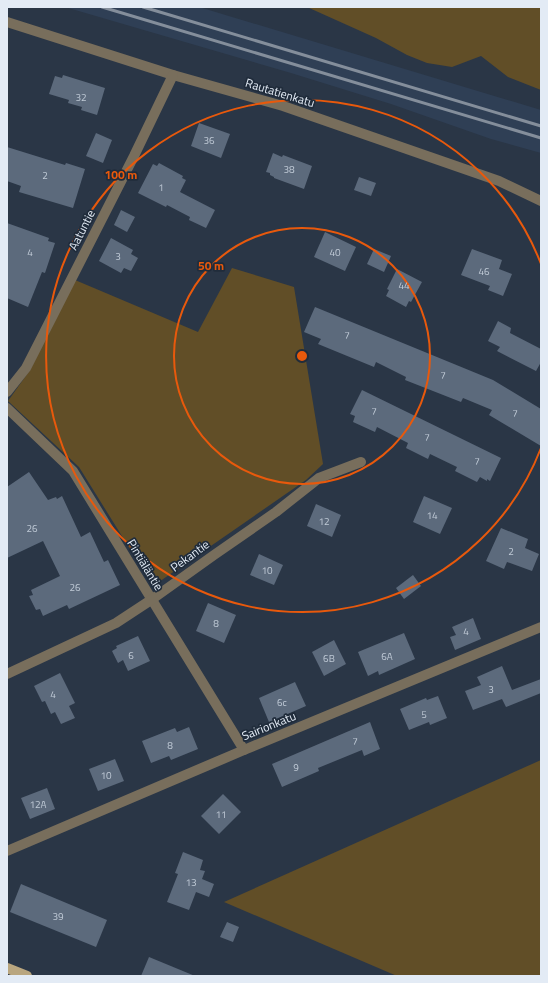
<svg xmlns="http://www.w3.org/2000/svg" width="548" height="983" viewBox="0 0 548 983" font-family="'Titillium Web',sans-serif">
<rect width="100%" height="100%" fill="#2a3646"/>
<path fill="#2f3f55" d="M 65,7 L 199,7 L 541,110 L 541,153 L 491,139 L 391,104 L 291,73 Z"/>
<g fill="#614e27">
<path d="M 307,7 L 541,7 L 541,90 L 508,77 L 481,56 L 452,67 L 427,63 L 407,55 L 376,38 Z"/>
<path d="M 232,268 L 294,287 L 323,464 L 306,480 L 153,586 L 79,467 L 8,401 L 30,370 L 75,280 L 198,332 Z"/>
<path d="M 541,760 L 541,976 L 397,976 L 224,902 Z"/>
</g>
<g fill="#5c6a7c">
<path d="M 63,75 L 105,88 L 97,115 L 81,110 L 82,107 L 68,103 L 69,100 L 49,94 L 55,76 L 62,78 Z"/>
<path d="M 199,123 L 230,134 L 221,158 L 191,146 Z"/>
<path d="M 96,133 L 112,140 L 103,163 L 86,156 Z"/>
<path d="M 7,147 L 65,165 L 66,163 L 85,169 L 73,208 L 19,192 L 21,186 L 7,181 Z"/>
<path d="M 273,153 L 282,157 L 283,155 L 312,166 L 304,189 L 274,178 L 274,177 L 270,175 L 270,173 L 266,172 Z"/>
<path d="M 159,163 L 183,176 L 182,178 L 186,180 L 180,192 L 215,210 L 206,228 L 189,220 L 190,217 L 167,205 L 166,207 L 138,193 L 153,164 L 157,166 Z"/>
<path d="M 359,177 L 376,183 L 371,196 L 354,190 Z"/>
<path d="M 121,210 L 135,217 L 127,232 L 114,225 Z"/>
<path d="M 7,223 L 49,238 L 48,241 L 55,243 L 45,273 L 42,272 L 28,307 L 7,298 Z"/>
<path d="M 325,232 L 356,247 L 345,271 L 314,257 Z"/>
<path d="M 111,238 L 133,250 L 131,254 L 138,258 L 131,271 L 124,268 L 121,273 L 99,261 Z"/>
<path d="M 374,249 L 391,256 L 384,272 L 367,264 Z"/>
<path d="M 472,249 L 502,260 L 499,269 L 512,274 L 503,296 L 488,290 L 490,286 L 461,275 Z"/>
<path d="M 397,269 L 422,282 L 411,302 L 409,301 L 406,307 L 386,296 L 389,290 L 387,289 Z"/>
<path d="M 315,307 L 493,380 L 541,409 L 541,446 L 489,415 L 492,410 L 463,398 L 461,402 L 405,380 L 406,377 L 376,362 L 374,367 L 318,344 L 321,339 L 304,332 Z"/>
<path d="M 498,321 L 511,328 L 510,333 L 541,349 L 541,362 L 536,371 L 497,351 L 500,347 L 488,341 Z"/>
<path d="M 362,390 L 501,458 L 490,481 L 487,479 L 487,481 L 480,477 L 477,482 L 455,471 L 457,467 L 430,454 L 428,459 L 406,448 L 408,443 L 377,427 L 375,432 L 353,422 L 355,416 L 350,414 Z"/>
<path d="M 29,472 L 48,500 L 56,497 L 57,499 L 62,496 L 81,537 L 90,532 L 104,562 L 108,560 L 120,585 L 69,609 L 67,605 L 43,616 L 40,609 L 36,610 L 29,596 L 33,595 L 31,590 L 60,576 L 43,541 L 7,558 L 7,487 Z"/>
<path d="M 424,496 L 452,508 L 440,534 L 413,522 Z"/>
<path d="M 316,504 L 341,515 L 332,537 L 307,526 Z"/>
<path d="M 501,528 L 528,539 L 525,548 L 539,554 L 532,571 L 507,562 L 504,569 L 486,561 Z"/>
<path d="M 259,554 L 283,565 L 274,585 L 250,575 Z"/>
<path d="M 413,575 L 421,586 L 404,599 L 396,588 Z"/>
<path d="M 208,603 L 236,615 L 224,643 L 196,631 Z"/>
<path d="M 473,618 L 481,639 L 455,650 L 450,637 L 456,635 L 452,627 Z"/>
<path d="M 404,633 L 415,659 L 379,675 L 378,671 L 368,676 L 358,652 Z"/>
<path d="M 138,636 L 150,661 L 128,671 L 123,660 L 118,663 L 112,651 L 117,648 L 116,646 Z"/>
<path d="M 334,640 L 346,664 L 324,676 L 312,652 Z"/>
<path d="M 502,666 L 512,690 L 541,679 L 541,693 L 506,707 L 502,699 L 473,710 L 465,691 L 481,685 L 477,677 Z"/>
<path d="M 60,673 L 75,703 L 69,706 L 75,718 L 61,724 L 55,712 L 51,714 L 45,701 L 42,702 L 34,686 Z"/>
<path d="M 295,682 L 306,706 L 269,722 L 259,698 Z"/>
<path d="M 438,696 L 447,718 L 430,725 L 429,722 L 409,730 L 400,709 L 426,698 L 427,700 Z"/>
<path d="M 370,722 L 380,749 L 364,756 L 362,750 L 318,768 L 319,771 L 282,787 L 272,764 Z"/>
<path d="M 189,727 L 198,749 L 171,760 L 169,756 L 151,763 L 142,741 L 175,728 L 177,732 Z"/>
<path d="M 115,759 L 124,781 L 98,791 L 89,769 Z"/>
<path d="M 47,788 L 55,809 L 30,819 L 21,798 Z"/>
<path d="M 223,794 L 241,812 L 219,834 L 201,816 Z"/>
<path d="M 183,852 L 203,860 L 200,870 L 205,871 L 202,879 L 214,884 L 209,897 L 196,892 L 189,910 L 167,902 L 178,874 L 175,873 Z"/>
<path d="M 21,884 L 107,920 L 96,947 L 10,912 Z"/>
<path d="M 227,922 L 239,927 L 233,942 L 220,937 Z"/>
<path d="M 149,957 L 195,976 L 141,976 Z"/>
</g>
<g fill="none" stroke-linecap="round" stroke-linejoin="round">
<g stroke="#786e5c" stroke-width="10">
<path d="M 7,22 L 173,75 L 283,106 L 499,181 L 541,201"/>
<path d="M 7,392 L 26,368 L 134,156 L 173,75"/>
<path d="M 7,408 L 73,471 L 244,750"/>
<path d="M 7,674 L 116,623 L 151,600 L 214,555 L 276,512 L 319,478 L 361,462"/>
<path d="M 7,851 L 244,750 L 541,627"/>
</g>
<path stroke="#b9a67f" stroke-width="10" d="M 7,968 L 27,976"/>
<g stroke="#848e9b" stroke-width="3">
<path d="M 102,7 L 541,138"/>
<path d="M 143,7 L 541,126"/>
</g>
</g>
<g fill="none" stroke="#e8590c" stroke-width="2">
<circle cx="302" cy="356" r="128"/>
<path d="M541 448A256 256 0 1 1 541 264"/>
</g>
<g text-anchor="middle" stroke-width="3.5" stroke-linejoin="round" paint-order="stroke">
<g font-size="10" fill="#c1cbd7">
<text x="81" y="101">32</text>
<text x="209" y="144">36</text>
<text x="289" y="173">38</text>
<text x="45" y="179">2</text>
<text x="161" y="191">1</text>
<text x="30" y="256">4</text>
<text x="335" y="256">40</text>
<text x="118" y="260">3</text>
<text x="484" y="275">46</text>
<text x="404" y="289">44</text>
<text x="347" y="339">7</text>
<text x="443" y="379">7</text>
<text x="374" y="415">7</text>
<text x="515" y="417">7</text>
<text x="427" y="441">7</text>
<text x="477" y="465">7</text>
<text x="432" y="519">14</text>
<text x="324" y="525">12</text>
<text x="32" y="532">26</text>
<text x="511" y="555">2</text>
<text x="267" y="574">10</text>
<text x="75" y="591">26</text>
<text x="216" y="627">8</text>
<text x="466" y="635">4</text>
<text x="131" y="659">6</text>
<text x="387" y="660">6A</text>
<text x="329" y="662">6B</text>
<text x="491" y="693">3</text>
<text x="53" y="698">4</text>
<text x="282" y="706">6c</text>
<text x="424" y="718">5</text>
<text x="355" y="745">7</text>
<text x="170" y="749">8</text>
<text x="296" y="771">9</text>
<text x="106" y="779">10</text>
<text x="38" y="808">12A</text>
<text x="221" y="818">11</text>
<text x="191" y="886">13</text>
<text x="58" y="920">39</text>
</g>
<g font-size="12" fill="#e3ebf5" stroke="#202c3b">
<text transform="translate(280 93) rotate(17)" y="4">Rautatienkatu</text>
<text transform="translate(82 230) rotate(-63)" y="4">Aatuntie</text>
<text transform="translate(190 556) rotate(-36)" y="4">Pekantie</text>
<text transform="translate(145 565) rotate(59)" y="4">Pintiäläntie</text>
<text transform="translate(269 726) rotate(-22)" y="4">Sairionkatu</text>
</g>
</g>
<circle cx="302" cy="356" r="6" fill="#e8590c" stroke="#202c3b" stroke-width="2"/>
<g font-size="12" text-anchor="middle" font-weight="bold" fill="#e8590c" stroke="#202c3b" stroke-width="3.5" stroke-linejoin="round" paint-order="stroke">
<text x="121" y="179">100 m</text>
<text x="211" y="270">50 m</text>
</g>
<rect width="548" height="983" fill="none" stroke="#e3ebf5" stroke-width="16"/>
</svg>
